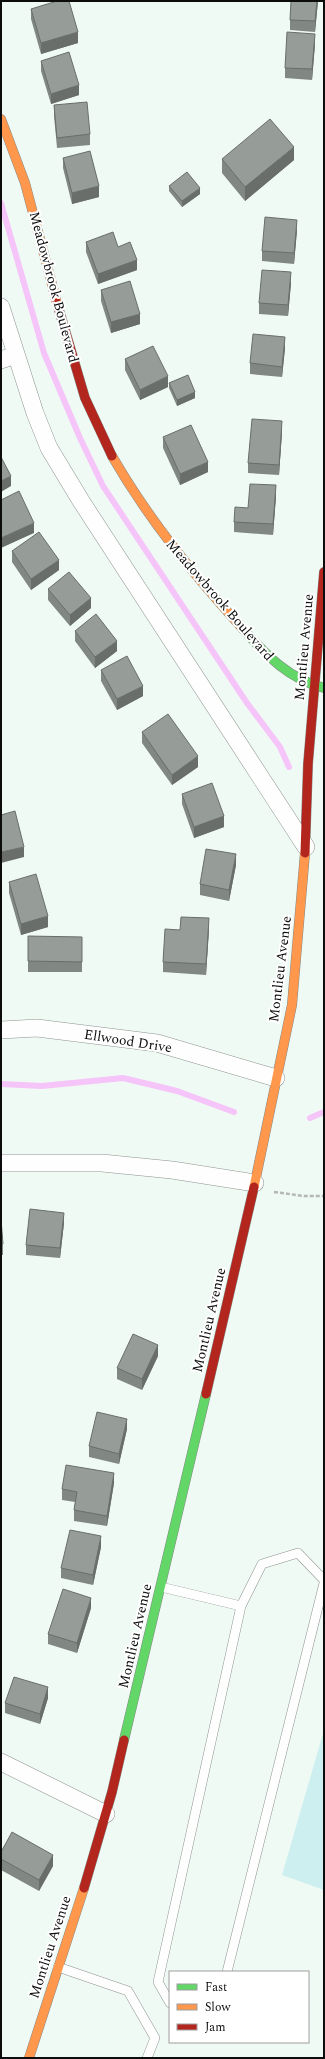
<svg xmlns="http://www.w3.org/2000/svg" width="325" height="2059" viewBox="0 0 325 2059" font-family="Spectral,serif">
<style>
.green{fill:#ceefef}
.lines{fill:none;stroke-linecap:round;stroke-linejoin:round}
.stream{stroke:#f5c4f8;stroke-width:6}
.lane-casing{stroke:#8f9390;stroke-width:10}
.street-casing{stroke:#8f9390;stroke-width:18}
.fast-casing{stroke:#858a87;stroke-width:10}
.slow-casing{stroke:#858a87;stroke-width:10}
.jam-casing{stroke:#858a87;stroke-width:10}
.path{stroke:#b5b7b6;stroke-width:2.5;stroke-dasharray:4 2;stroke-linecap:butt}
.lane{stroke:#fdfefd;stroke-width:9}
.street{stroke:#fdfefd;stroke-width:17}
.fast{stroke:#63d668;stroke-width:9}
.slow{stroke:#ff974d;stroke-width:9}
.jam{stroke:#b3261e;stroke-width:9}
.wall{fill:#818783}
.shaded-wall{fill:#696e6a}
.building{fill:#969d98;stroke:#696e6a}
.labels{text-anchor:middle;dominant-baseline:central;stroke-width:4;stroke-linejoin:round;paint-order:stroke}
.street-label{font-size:14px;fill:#0c0c0c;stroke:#fff}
</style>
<rect width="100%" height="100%" fill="#f0faf4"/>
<path class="green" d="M324 1730V1890L282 1875Z"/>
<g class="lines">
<path class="stream" d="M1 203 44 353 80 438 103 486 247 703 280 747 289 767
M1 1084 42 1086 123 1078 177 1091 234 1112
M310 1118 324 1112"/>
<g class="lane-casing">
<path id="lane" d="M161 1587 241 1606
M58 1967 128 1991 155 2038 147 2058
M227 1972 324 1583
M170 2003 158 1982 241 1606 262 1564 298 1553 324 1580"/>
</g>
<g class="street-casing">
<path id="street" d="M1 307 35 413 49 448 81 501 306 847
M1 360 16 355
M1 1030 37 1028 157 1043 276 1078
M1 1163H102L172 1170 255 1183
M1 1762 106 1814"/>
</g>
<g class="fast-casing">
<path id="fast" d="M243 629C267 656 289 679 324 688
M124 1740 206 1394"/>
</g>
<g class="slow-casing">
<path id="slow" d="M1 119 25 183 57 303
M112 456C149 520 194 575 243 629
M254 1187 292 1005 305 853
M29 2058 84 1888"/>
</g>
<g class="jam-casing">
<path id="jam" d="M57 303 85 398 112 456
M305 853 308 764 324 572
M206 1394 254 1187
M84 1888 112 1792 124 1740"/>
</g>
<path class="path" d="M274 1192 304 1196H324"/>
<use href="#lane" class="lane"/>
<use href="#street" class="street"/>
<use href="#fast" class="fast"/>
<use href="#slow" class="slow"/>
<use href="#jam" class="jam"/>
</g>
<path class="wall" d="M291 1H318L315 32 290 30V20Z
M31 9 78 43 41 54 31 19Z
M315 44 312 80 285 78V68Z
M41 61 79 95 51 104 41 71Z
M54 105 90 134V145L57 148 54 116Z
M63 158 99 197 72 204 63 168Z
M222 159 294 160 245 201 222 173Z
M169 186 200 194 182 207 169 191Z
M297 230 294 264 262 261V251Z
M86 242 118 247 137 270 98 284 86 252Z
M291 283 288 316 259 314V303Z
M101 290 140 324 111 333 101 301Z
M285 348 282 377 250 374V363Z
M125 359 168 387 140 400 125 370Z
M169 383 195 398 177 406 169 388Z
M282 432 279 475 248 473V463Z
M163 437 208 472 180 485 163 448Z
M276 496 273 535 234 532V522L248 508Z
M12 551 59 570 31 590 12 562Z
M48 589 91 608 70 626 48 600Z
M75 631 117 651 95 668 75 641Z
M101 670 143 696 117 710 101 681Z
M142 732 198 767 172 785 142 743Z
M182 794 224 827 194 838 182 804Z
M236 865 229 901 200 895V884Z
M9 882 48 927 21 935 9 893Z
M209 929 206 975 163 972V962L180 930Z
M28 936 82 937V972H28Z
M1 1219 3 1244V1255H1Z
M64 1223 60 1258 26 1255V1245Z
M158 1356 142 1390 117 1379V1368Z
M127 1429 119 1464 89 1457V1446Z
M114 1483 107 1526 74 1521V1510L75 1502 62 1500V1489Z
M101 1547 93 1585 61 1578V1568Z
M91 1608 77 1653 48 1644V1634Z
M48 1698 40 1724 5 1713V1703Z
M1 1852 53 1866 39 1891 1 1870Z"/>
<path class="shaded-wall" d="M317 1H318L315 32V21Z
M78 32V43L41 54V43Z
M315 34V44L312 80V69Z
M79 85V95L51 104V94Z
M294 147V160L245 201V187Z
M99 186V197L72 204V193Z
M200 188V194L182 207V201Z
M297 220V230L294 264V253Z
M137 260V270L98 284V274Z
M291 272V283L288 316V305Z
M140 314V324L111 333V322Z
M285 337V348L282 377V367Z
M168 376V387L140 400V390Z
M195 392V398L177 406V400Z
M282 421V432L279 475V465Z
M208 462V472L180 485V474Z
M11 476V486L1 492V481Z
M276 485V496L273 535V524Z
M34 523V533L1 548V538Z
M59 560V570L31 590V579Z
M91 598V608L70 626V615Z
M117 641V651L95 668V657Z
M143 686V696L117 710V699Z
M198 756V767L172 785V775Z
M224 816V827L194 838V827Z
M24 847V857L1 863V852Z
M236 854V865L229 901V890Z
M48 916V927L21 935V924Z
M209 918V929L206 975V964Z
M64 1213V1223L60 1258V1248Z
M158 1345V1356L142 1390V1379Z
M127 1419V1429L119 1464V1454Z
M114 1473V1483L107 1526V1516Z
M101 1536V1547L93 1585V1575Z
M91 1598V1608L77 1653V1643Z
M48 1687V1698L40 1724V1714Z
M53 1855V1866L39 1891V1880Z"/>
<path class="building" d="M57 1H69L78 32 41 43 31 9Z
M291 1H317L315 21 290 20Z
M287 32 315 34 312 69 285 68Z
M69 52 79 85 51 94 41 61Z
M87 102 90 134 57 138 54 105Z
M270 119 294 147 245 187 222 159Z
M90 151 99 186 72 193 63 158Z
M187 172 200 188 182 201 169 186Z
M265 217 297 220 294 253 262 251Z
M113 232 118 247 130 242 137 260 98 274 86 242Z
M262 270 291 272 288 305 259 303Z
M130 281 140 314 111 322 101 290Z
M253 334 285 337 282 367 250 363Z
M153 346 168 376 140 390 125 359Z
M188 375 195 392 177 400 169 383Z
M252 419 282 421 279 465 248 463Z
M191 425 208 462 180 474 163 437Z
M1 457 11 476 1 481Z
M250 484 276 485 273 524 234 522 235 507 248 508Z
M19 491 34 523 1 538V500Z
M39 532 59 560 31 579 12 551Z
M69 572 91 598 70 615 48 589Z
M96 614 117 641 95 657 75 631Z
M127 656 143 686 117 699 101 670Z
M168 714 198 756 172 775 142 732Z
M212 783 224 816 194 827 182 794Z
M15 811 24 847 1 852V815Z
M206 849 236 854 229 890 200 884Z
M36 874 48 916 21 924 9 882Z
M181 917 209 918 206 964 163 962 165 929 180 930Z
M28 936 82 937V962L28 961Z
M30 1209 64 1213 60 1248 26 1245Z
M1 1219 3 1244 1 1245Z
M133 1334 158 1345 142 1379 117 1368Z
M97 1412 127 1419 119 1454 89 1446Z
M66 1465 114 1473 107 1516 74 1510 77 1492 62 1489Z
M70 1530 101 1536 93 1575 61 1568Z
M63 1589 91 1598 77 1643 48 1634Z
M14 1677 48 1687 40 1714 5 1703Z
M12 1832 53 1855 39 1880 1 1859V1852Z"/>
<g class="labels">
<g class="street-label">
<text transform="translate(54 287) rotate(75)">Meadowbrook Boulevard</text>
<text transform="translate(220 600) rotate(49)">Meadowbrook Boulevard</text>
<text transform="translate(304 647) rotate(-85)">Montlieu Avenue</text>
<text transform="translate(280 969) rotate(-83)">Montlieu Avenue</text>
<text transform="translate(128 1041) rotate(9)">Ellwood Drive</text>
<text transform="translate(209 1320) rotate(-77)">Montlieu Avenue</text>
<text transform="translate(135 1636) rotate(-77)">Montlieu Avenue</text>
<text transform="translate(50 1947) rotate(-72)">Montlieu Avenue</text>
</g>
</g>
<rect width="325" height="2059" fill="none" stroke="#0c0c0c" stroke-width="4"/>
<rect x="169" y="1971" width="140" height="72" fill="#ffffff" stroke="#9e9e9e"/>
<rect x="177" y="1984" width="20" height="6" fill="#63d668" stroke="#9e9e9e"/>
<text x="205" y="1991" font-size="12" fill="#0c0c0c">Fast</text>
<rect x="177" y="2004" width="20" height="6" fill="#ff974d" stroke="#9e9e9e"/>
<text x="205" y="2011" font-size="12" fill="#0c0c0c">Slow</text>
<rect x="177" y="2024" width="20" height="6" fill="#b3261e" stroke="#9e9e9e"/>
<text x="205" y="2031" font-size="12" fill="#0c0c0c">Jam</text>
</svg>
